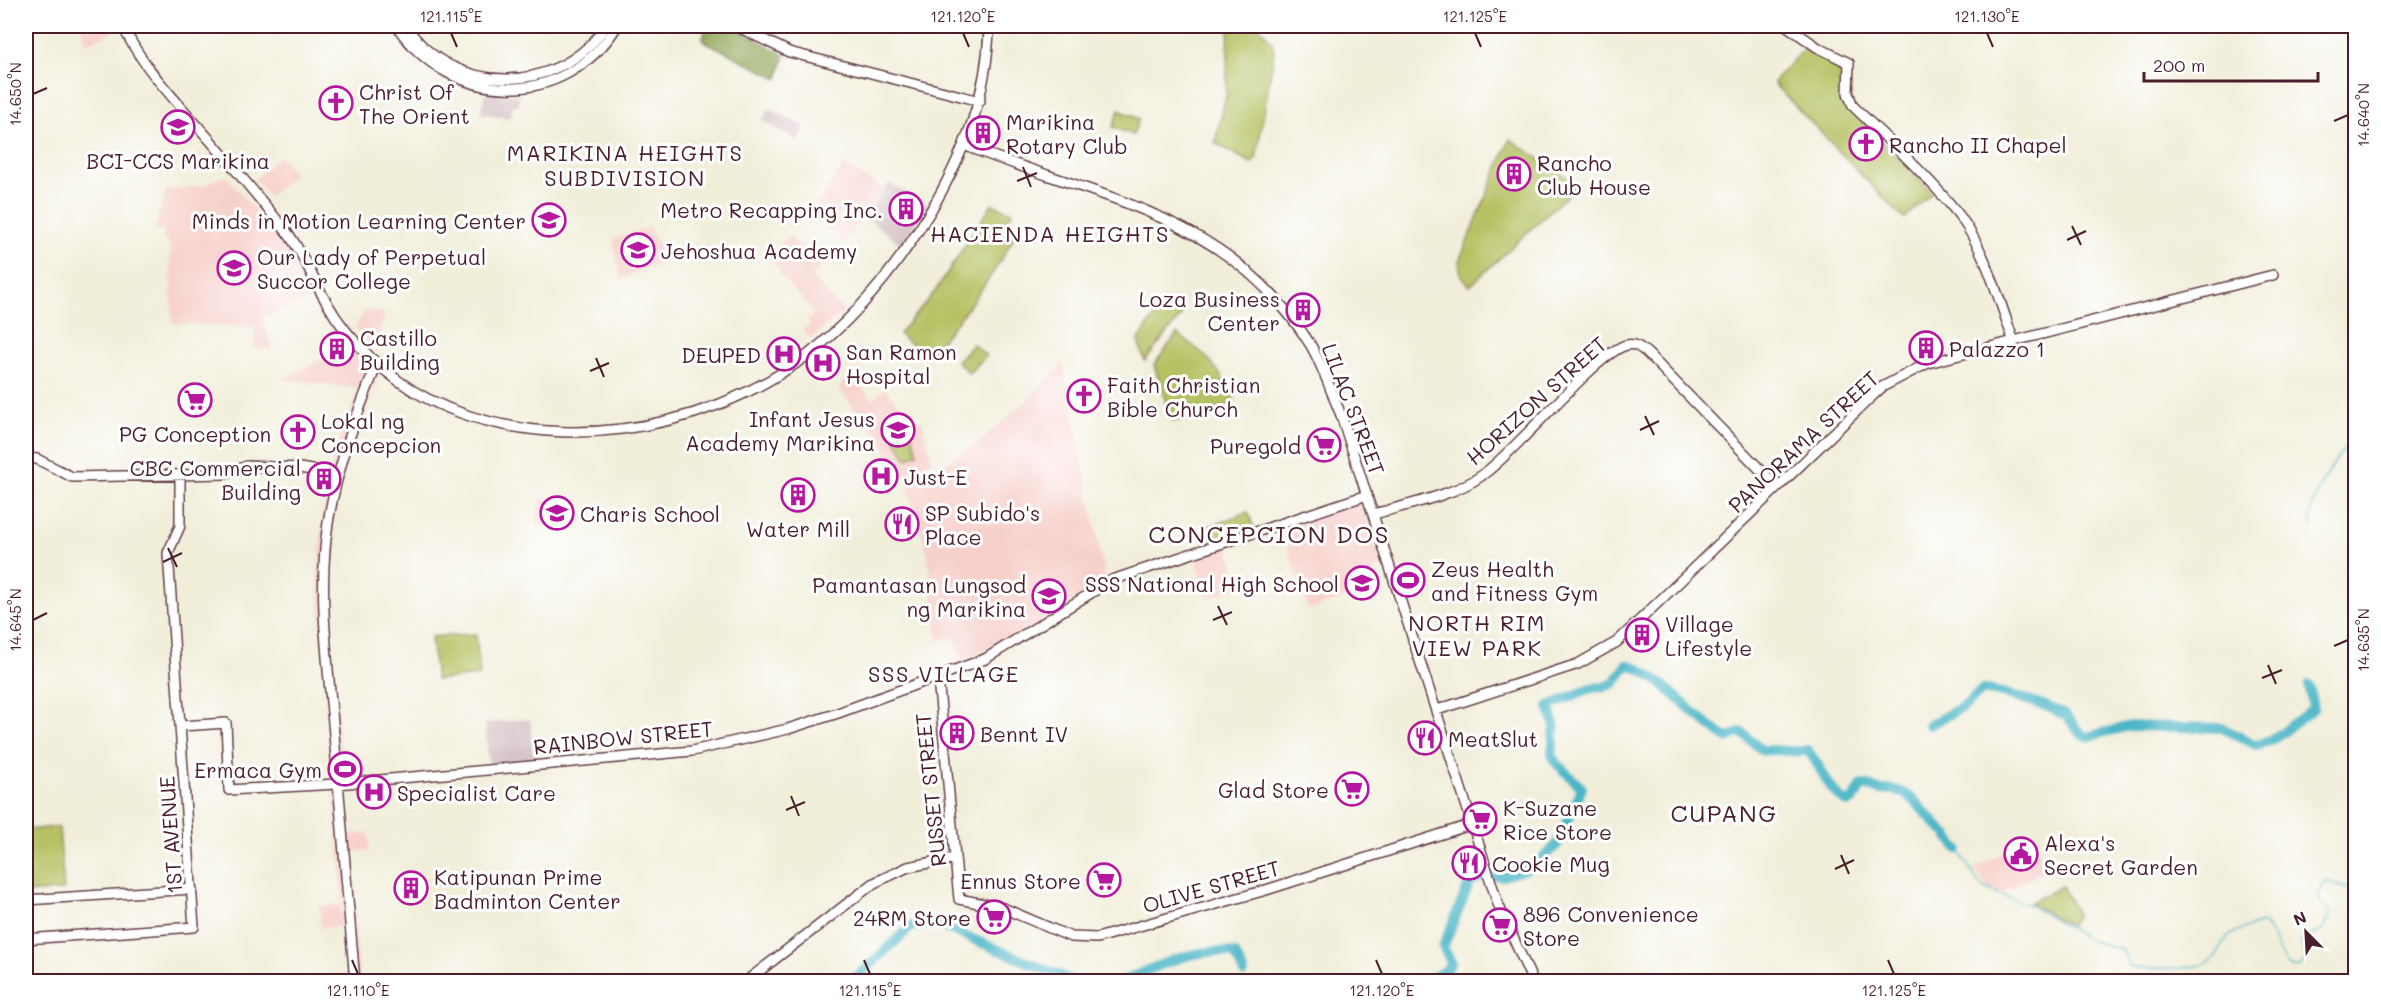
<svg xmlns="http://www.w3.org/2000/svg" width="2381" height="1007" viewBox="0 0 2381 1007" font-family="Mali,sans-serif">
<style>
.built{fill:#f7d0cb}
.industrial{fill:#d2bec2}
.green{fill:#b6c163;stroke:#807047;stroke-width:1.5}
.forest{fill:#90a759;stroke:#6d6342;stroke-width:1.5}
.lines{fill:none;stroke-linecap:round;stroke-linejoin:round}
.stream{stroke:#4bb6c7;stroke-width:1.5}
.river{stroke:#4bb6c7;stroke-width:10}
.secondary-casing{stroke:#633e45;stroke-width:12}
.secondary{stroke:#fff;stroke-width:9}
.ticks{fill:none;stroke:#4a1f2b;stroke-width:2}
.labels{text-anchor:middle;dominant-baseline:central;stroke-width:6;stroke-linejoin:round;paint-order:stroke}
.poi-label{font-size:21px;fill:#4a1f2b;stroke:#fff;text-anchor:start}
.street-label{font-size:21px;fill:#4a1f2b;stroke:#fff}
.neighbourhood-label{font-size:22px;letter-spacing:1.5px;fill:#4a1f2b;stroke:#fff}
.quarter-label{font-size:24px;letter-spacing:1.5px;fill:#4a1f2b;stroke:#fff}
.neatline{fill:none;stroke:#4a1f2b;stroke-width:2}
.ticks-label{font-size:15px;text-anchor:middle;fill:#4a1f2b}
</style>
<rect width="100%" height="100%" fill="#fff"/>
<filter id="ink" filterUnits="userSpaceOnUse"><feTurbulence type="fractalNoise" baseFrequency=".0167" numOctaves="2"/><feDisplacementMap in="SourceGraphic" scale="12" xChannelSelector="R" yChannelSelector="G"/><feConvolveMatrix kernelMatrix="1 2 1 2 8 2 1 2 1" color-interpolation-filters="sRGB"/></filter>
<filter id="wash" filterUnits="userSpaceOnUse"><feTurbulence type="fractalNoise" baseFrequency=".008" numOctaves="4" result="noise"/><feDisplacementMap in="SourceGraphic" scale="24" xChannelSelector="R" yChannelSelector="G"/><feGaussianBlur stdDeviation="1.35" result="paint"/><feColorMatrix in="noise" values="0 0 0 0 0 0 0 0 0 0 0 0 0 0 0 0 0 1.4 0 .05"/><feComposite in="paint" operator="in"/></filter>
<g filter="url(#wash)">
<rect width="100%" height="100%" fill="#f1eeda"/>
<path class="built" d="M80 26H111L114 32 86 43Z
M279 156 295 174 269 196 254 180Z
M844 165 884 190 844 243 810 213Z
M221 177 228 178 293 257 311 299 262 317 272 350 254 348 255 327 172 323 170 250 168 241 163 239 165 231 155 229 166 190 206 185Z
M649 227 666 261 621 279 613 239Z
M790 236 822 266 811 277 844 311 811 339 803 331 810 324 808 320 815 313 778 273 780 270 770 260 772 257 769 254Z
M365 310 385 313 375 348 355 328Z
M352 346 380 373 346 464 336 501 328 554 330 641 360 981 251 982 310 979 348 973 318 578 322 521 330 474 337 446 360 389 282 379Z
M1063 363 1105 576 1097 586 1019 636 961 662 954 637 938 640 927 551 906 484 935 470 982 439 1030 398Z
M852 375 872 400 885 388 908 416 916 422 921 420 932 460 902 477 877 435 838 388Z
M539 498 576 500 575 528 536 526Z
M1362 501 1382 566 1372 570 1379 587 1308 610 1281 526Z
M1227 544 1241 587 1208 598 1195 555Z
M369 833 370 850 349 852 348 835Z
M2032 838 2047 870 2001 893 1988 887 1973 869Z
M340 905 342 926 321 928 319 906Z"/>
<path class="industrial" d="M485 93 519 95V106L512 105 511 118 480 113Z
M769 109 805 127 798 141 762 121Z
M889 183 928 205 901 244 865 217Z
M530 719 534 762 489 766 485 723Z"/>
<path class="green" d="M1229 26H1259L1272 42 1274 52 1256 160 1251 163 1215 143 1226 96Z
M1806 46 1846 66 1853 111 1932 193 1904 219 1774 84 1775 80Z
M1119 110 1139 119 1133 135 1113 127Z
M1510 139 1578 185 1470 286 1461 276 1459 261Z
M992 204 1012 212 1005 224 1017 231C994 277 963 315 930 354L925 356 899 334 936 290Z
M1164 301 1180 311 1181 316 1145 361 1138 341Z
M1177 334C1209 356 1217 365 1234 400L1232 404 1176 421 1171 419 1154 365Z
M973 344 986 356 969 373 957 361Z
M894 417 898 428 909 425 917 453 907 459 885 421Z
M1248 512 1254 528 1212 543 1207 527Z
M476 634 480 676 436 680 431 637Z
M55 827 59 828 64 890 26 893V830Z
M2062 886 2077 914 2071 926 2029 903Z"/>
<path class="forest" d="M707 26H731L785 55 778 79 702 40Z"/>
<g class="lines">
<path class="stream" d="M2312 527C2303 504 2340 451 2356 435
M1958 849 1978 882 1985 888 2033 907 2092 941 2122 950 2130 966C2146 971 2199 970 2212 960 2220 955 2219 947 2224 941 2231 932 2250 926 2262 923L2267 926 2287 965 2293 968 2301 966 2306 960 2301 941C2316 928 2324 939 2330 912L2322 905 2318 897 2325 881 2356 890"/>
<path class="river" d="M1929 725 1966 705 1982 690C1998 690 2054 706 2067 717 2074 724 2077 733 2086 737L2130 726 2222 728 2256 745 2270 741 2313 709 2309 685
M1947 835 1958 849
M851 982 912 926 936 924 1076 982
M1120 982C1156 968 1196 944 1235 954L1244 973
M1425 982 1447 969 1451 962 1443 947 1470 882 1483 875 1503 876 1532 867 1557 845 1582 788 1556 763 1552 754 1555 727 1549 706 1591 688 1604 687 1614 683 1627 665C1654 668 1699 723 1727 738L1741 732 1763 751C1779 747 1792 755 1807 750 1823 767 1826 790 1848 803L1854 799 1862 785C1870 785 1873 789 1880 790 1885 791 1890 789 1895 790 1915 794 1927 818 1942 830"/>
</g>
</g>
<g filter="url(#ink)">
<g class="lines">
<g class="secondary-casing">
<path id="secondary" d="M123 26C140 63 168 92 195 123 226 158 256 194 286 231 304 253 312 279 327 303 348 341 389 379 428 399 546 458 701 434 805 357 856 318 897 267 930 212 964 154 988 94 989 26
M397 26C451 108 565 110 617 26
M406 26C453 97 559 96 606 26
M736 26 789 52 980 101
M1787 26 1817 47 1849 63 1848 93 1853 106C1889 141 1928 176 1959 215 1986 251 1999 300 2014 342
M964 145C1097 199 1227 212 1310 344 1323 366 1331 392 1341 415L1498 904 1533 982
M26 458 37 459 72 477 226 474 247 466 300 468 338 475
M1374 514C1406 505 1455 495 1481 476 1514 454 1600 349 1627 345 1635 343 1641 348 1647 353L1777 487
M938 678 959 899 1003 908 1071 937 1097 938 1266 890 1473 824
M1437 710 1578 664 1617 642 1866 402 1882 387 1928 363 2273 275
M182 726 226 723 229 790 337 784 692 751 788 729 838 713 985 659 1112 580 1367 495
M26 900 192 889
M26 939 194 927 168 553 180 526V475
M355 982C348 895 340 809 333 723 327 657 318 588 328 523 337 467 356 414 378 362
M745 982 874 883 908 867 955 858"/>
</g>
<use href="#secondary" class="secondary"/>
</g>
</g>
<path class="ticks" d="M451 33 457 47M963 33 969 47M1475 33 1481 47M1987 33 1993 47M33 94 47 88M2334 121 2348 115M1023 167 1031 187M1017 181 1037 173M2072 226 2081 245M2067 240 2086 231M596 358 604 377M590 371 609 363M1645 416 1654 435M1640 430 1659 421M168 548 177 567M163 562 182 553M1218 606 1227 625M33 620 47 613M1213 620 1232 612M2334 646 2348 640M2268 665 2276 684M2262 678 2282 670M791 796 799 816M786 810 805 802M1841 855 1849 874M1835 869 1854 860M352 960 358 974M864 960 870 974M1376 960 1382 974M1888 960 1894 974"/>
<defs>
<g id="church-ring" transform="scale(1.725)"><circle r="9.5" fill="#fff" stroke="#b5179e" stroke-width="1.5"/><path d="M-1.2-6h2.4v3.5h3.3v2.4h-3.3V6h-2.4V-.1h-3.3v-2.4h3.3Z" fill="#b5179e"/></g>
<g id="school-ring" transform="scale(1.725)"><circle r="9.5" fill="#fff" stroke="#b5179e" stroke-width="1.5"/><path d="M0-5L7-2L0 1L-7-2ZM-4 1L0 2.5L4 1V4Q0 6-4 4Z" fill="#b5179e"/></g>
<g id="building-ring" transform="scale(1.725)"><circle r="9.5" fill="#fff" stroke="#b5179e" stroke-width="1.5"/><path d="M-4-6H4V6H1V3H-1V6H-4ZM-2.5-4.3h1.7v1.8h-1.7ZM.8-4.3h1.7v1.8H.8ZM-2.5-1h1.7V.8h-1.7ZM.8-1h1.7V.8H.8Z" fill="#b5179e"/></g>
<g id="university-ring" transform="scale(1.725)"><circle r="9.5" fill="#fff" stroke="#b5179e" stroke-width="1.5"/><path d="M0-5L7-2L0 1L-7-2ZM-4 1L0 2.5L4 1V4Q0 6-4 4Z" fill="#b5179e"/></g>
<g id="hospital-ring" transform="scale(1.725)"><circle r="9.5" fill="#fff" stroke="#b5179e" stroke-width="1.5"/><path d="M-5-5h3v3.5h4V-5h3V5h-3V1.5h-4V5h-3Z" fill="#b5179e"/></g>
<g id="supermarket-ring" transform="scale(1.725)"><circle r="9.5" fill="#fff" stroke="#b5179e" stroke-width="1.5"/><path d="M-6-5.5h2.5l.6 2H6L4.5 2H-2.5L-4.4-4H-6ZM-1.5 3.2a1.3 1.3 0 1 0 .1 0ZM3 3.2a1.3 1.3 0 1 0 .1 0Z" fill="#b5179e"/></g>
<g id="restaurant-ring" transform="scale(1.725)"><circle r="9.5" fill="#fff" stroke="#b5179e" stroke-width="1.5"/><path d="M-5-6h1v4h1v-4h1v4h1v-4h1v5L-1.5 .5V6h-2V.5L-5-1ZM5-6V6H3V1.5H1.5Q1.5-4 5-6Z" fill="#b5179e"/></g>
<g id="stadium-ring" transform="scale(1.725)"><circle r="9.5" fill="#fff" stroke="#b5179e" stroke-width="1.5"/><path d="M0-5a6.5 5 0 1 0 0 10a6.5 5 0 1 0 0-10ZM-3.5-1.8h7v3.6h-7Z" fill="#b5179e"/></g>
<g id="civic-ring" transform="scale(1.725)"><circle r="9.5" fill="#fff" stroke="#b5179e" stroke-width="1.5"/><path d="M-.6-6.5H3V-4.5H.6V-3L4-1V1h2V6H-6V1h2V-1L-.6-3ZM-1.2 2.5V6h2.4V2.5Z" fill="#b5179e"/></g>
</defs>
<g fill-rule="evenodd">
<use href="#church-ring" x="336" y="103"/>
<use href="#school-ring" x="178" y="127"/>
<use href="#building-ring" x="983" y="133"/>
<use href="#church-ring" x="1866" y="144"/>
<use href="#building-ring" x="1514" y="174"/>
<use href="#building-ring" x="906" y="209"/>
<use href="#school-ring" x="549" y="220"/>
<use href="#school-ring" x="638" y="250"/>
<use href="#university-ring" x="234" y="268"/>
<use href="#building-ring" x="1303" y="310"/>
<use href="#building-ring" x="1926" y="348"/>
<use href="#building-ring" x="337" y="349"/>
<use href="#hospital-ring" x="784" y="354"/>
<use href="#hospital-ring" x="823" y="363"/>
<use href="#church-ring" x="1084" y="396"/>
<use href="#supermarket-ring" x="195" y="400"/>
<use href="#school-ring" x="898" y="430"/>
<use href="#church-ring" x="298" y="432"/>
<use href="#supermarket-ring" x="1324" y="445"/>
<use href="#hospital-ring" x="881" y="476"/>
<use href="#building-ring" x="324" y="479"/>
<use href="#building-ring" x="798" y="495"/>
<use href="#school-ring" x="557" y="513"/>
<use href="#restaurant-ring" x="902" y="524"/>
<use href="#stadium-ring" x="1408" y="580"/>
<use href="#school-ring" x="1362" y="583"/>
<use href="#university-ring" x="1049" y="596"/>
<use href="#building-ring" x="1642" y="635"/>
<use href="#building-ring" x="957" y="733"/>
<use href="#restaurant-ring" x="1425" y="738"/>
<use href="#stadium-ring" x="345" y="769"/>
<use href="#supermarket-ring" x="1352" y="789"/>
<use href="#hospital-ring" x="374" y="792"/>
<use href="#supermarket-ring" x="1480" y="819"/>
<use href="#civic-ring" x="2021" y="854"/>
<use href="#restaurant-ring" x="1469" y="863"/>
<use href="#supermarket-ring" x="1104" y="880"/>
<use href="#building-ring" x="411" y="888"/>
<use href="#supermarket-ring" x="994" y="917"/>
<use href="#supermarket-ring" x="1500" y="925"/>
</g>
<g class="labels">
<g class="poi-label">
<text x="359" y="91">Christ Of<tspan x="359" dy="24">The Orient</tspan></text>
<text x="1006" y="121">Marikina<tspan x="1006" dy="24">Rotary Club</tspan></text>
<text x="1889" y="144">Rancho II Chapel</text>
<text x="178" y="160" text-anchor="middle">BCI-CCS Marikina</text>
<text x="1537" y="162">Rancho<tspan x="1537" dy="24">Club House</tspan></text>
<text x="883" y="209" text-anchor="end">Metro Recapping Inc.</text>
<text x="526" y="220" text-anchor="end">Minds in Motion Learning Center</text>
<text x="661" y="250">Jehoshua Academy</text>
<text x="257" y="256">Our Lady of Perpetual<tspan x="257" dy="24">Succor College</tspan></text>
<text x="1280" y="298" text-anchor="end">Loza Business<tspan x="1280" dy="24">Center</tspan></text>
<text x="360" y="337">Castillo<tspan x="360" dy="24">Building</tspan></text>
<text x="1949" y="348">Palazzo 1</text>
<text x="846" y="351">San Ramon<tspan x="846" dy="24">Hospital</tspan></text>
<text x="761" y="354" text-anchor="end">DEUPED</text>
<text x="1107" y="384">Faith Christian<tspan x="1107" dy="24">Bible Church</tspan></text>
<text x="875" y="418" text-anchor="end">Infant Jesus<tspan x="875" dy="24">Academy Marikina</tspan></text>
<text x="321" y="420">Lokal ng<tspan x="321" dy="24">Concepcion</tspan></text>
<text x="195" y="433" text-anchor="middle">PG Conception</text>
<text x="1301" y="445" text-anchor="end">Puregold</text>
<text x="301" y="467" text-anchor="end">CBC Commercial<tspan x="301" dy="24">Building</tspan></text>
<text x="904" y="476">Just-E</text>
<text x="925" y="512">SP Subido's<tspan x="925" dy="24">Place</tspan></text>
<text x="580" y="513">Charis School</text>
<text x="798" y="528" text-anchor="middle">Water Mill</text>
<text x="1431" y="568">Zeus Health<tspan x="1431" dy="24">and Fitness Gym</tspan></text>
<text x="1339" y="583" text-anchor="end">SSS National High School</text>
<text x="1026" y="584" text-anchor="end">Pamantasan Lungsod<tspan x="1026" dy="24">ng Marikina</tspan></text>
<text x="1665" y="623">Village<tspan x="1665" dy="24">Lifestyle</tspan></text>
<text x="980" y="733">Bennt IV</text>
<text x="1448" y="738">MeatSlut</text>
<text x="322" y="769" text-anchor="end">Ermaca Gym</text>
<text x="1329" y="789" text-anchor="end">Glad Store</text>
<text x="397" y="792">Specialist Care</text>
<text x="1503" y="807">K-Suzane<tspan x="1503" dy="24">Rice Store</tspan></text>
<text x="2044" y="842">Alexa's<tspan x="2044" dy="24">Secret Garden</tspan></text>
<text x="1492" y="863">Cookie Mug</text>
<text x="434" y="876">Katipunan Prime<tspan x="434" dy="24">Badminton Center</tspan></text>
<text x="1081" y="880" text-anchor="end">Ennus Store</text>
<text x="1523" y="913">896 Convenience<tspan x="1523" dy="24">Store</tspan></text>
<text x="971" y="917" text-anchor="end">24RM Store</text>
</g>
<g class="street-label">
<text transform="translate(1536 400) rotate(-42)">HORIZON STREET</text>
<text transform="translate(1354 409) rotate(69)">LILAC STREET</text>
<text transform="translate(1803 441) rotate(-43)">PANORAMA STREET</text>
<text transform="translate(623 737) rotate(-6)">RAINBOW STREET</text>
<text transform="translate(930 790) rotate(-96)">RUSSET STREET</text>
<text transform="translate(170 835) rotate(-94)">1ST AVENUE</text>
<text transform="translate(1211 886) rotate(-16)">OLIVE STREET</text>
</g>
<g class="neighbourhood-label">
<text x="625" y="152">MARIKINA HEIGHTS<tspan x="625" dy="25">SUBDIVISION</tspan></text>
<text x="1050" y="233">HACIENDA HEIGHTS</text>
<text x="1477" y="622">NORTH RIM<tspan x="1477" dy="25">VIEW PARK</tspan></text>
<text x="944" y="673">SSS VILLAGE</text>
</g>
<g class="quarter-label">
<text x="1269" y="533">CONCEPCION DOS</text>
<text x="1724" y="812">CUPANG</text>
</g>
</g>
<rect width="2381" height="1007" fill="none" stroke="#fff" stroke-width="66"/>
<g transform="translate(2306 932) rotate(336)" stroke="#ffffff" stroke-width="4.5" paint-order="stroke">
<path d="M0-4.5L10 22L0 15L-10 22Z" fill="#4a1f2b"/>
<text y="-9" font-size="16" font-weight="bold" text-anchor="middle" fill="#4a1f2b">N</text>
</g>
<path d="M2144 72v9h174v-9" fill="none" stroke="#4a1f2b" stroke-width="3"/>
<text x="2153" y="72" font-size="18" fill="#4a1f2b" stroke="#ffffff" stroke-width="4.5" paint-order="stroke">200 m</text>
<rect x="33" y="33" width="2315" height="941" class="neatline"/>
<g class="ticks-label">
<text x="451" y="22">121.115°E</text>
<text x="963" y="22">121.120°E</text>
<text x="1475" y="22">121.125°E</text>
<text x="1987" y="22">121.130°E</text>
<text transform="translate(16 94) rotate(-90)" y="5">14.650°N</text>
<text transform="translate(2364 115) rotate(-90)" y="5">14.640°N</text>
<text transform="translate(16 620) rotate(-90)" y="5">14.645°N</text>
<text transform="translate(2364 640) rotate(-90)" y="5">14.635°N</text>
<text x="358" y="996">121.110°E</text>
<text x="870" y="996">121.115°E</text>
<text x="1382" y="996">121.120°E</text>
<text x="1894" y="996">121.125°E</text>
</g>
</svg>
